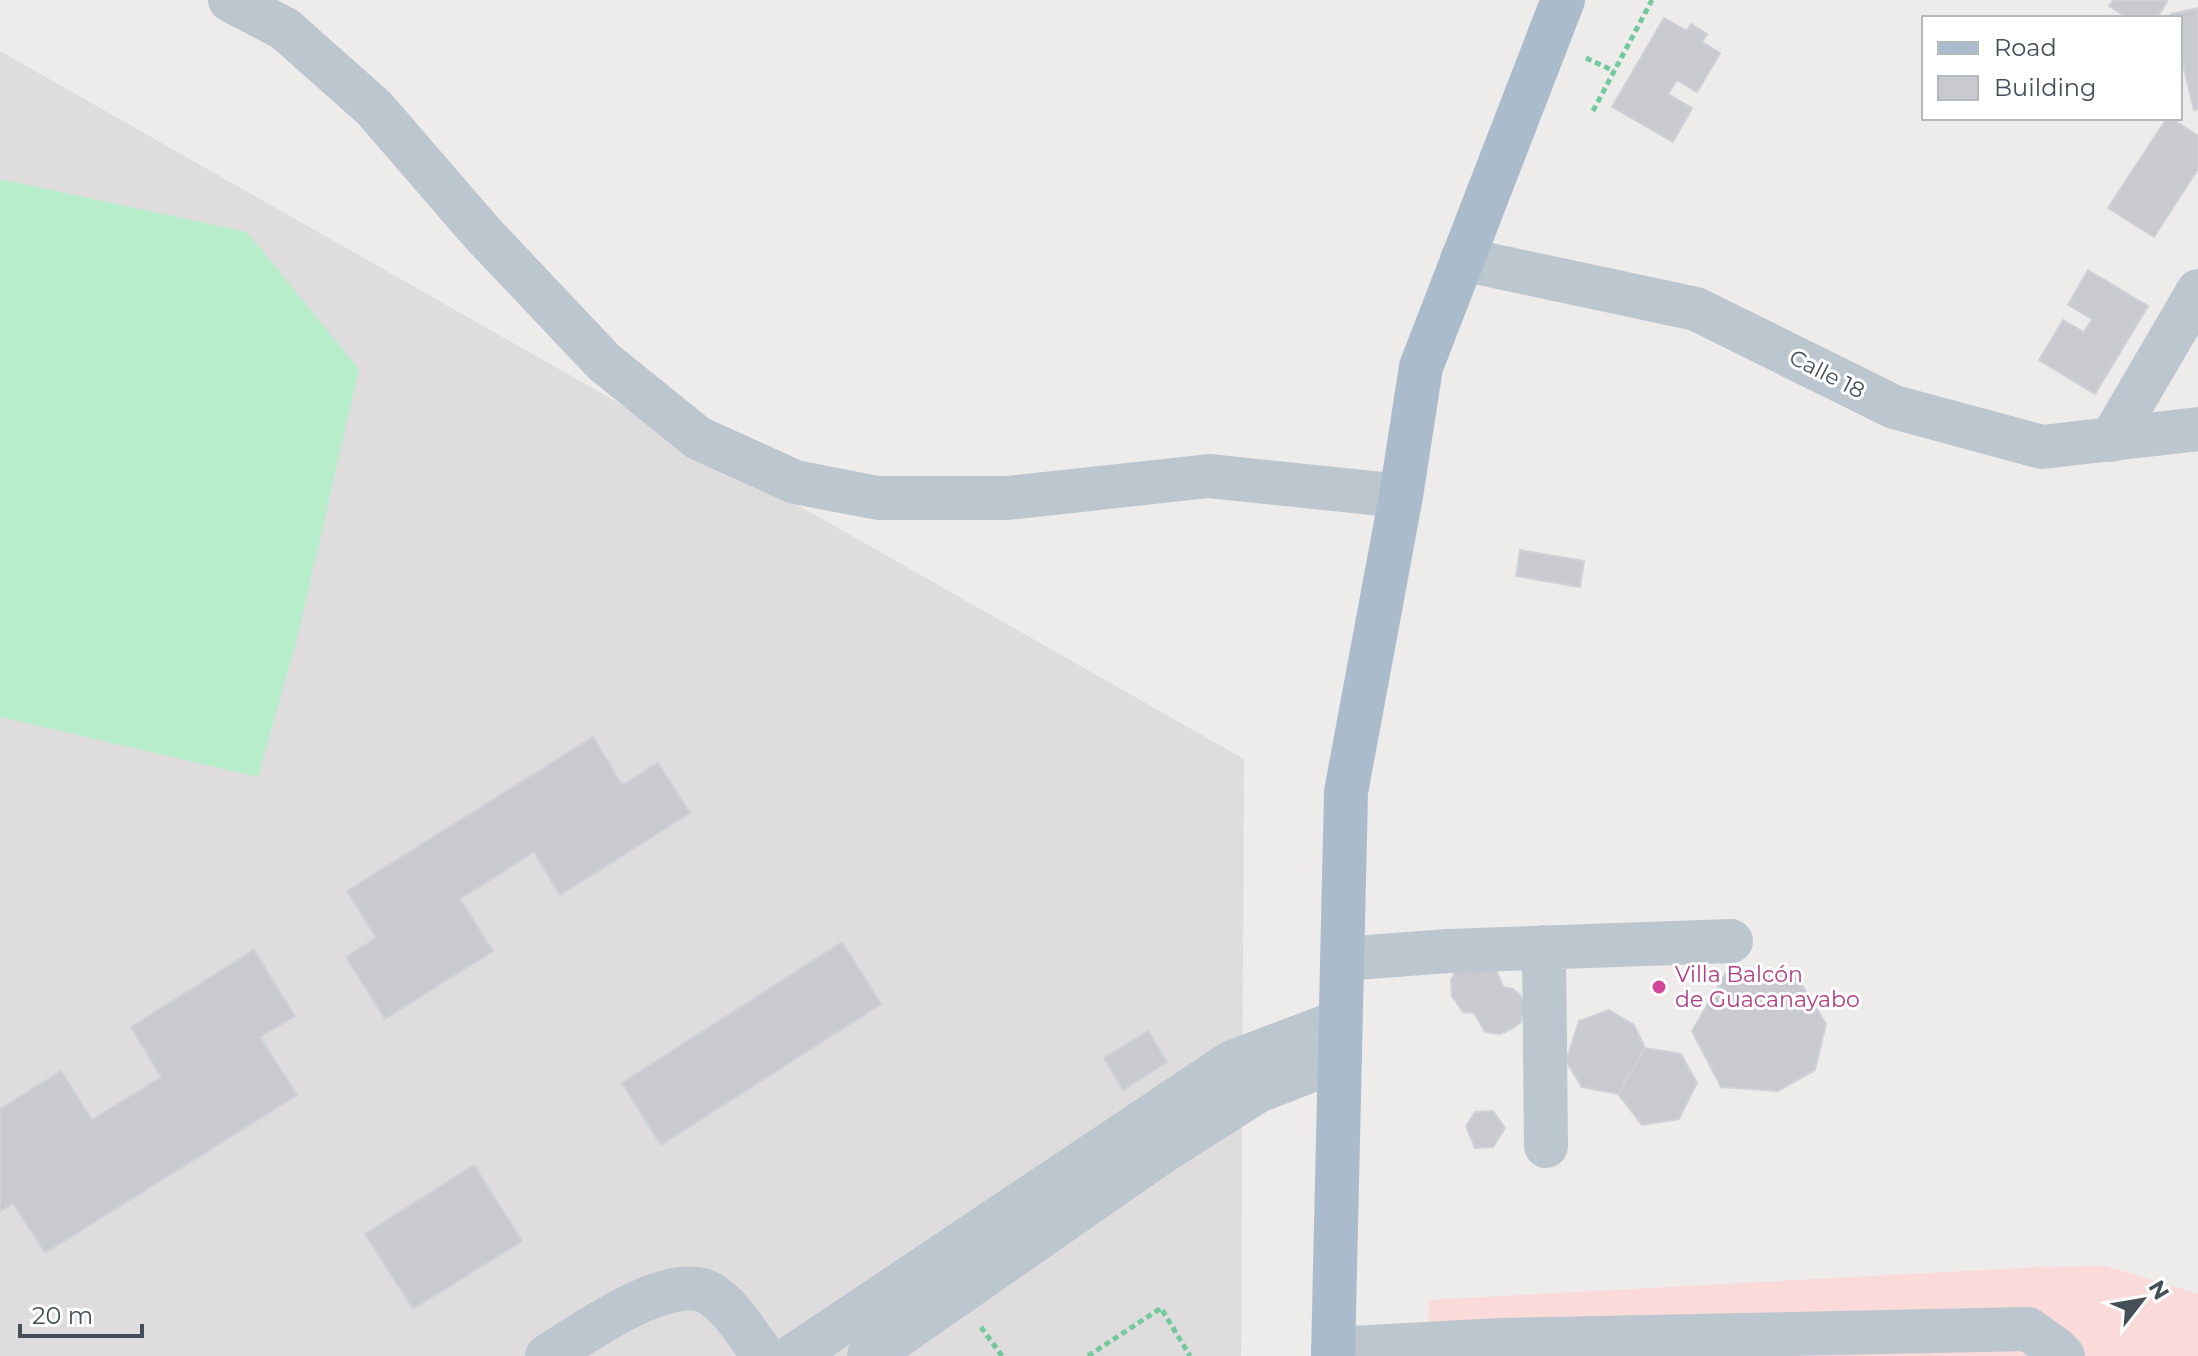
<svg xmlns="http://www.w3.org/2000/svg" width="2198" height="1356" viewBox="0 0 2198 1356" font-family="Montserrat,sans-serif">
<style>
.education{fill:#dfdcdd}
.medical{fill:#fadbd9}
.grass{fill:#b8edcb}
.building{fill:#c8cad0;stroke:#cfd1d7;stroke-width:2}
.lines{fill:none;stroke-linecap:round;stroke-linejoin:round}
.path{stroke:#71ca9b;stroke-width:5;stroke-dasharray:6 4;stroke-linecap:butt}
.minor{stroke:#bcc6ce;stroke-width:44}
.major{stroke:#aabbcb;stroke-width:44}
.hotel-dot{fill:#d1479c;stroke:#fff;stroke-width:3}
.labels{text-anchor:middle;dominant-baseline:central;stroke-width:6;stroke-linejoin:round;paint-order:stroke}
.street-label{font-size:22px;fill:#444f58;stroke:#fff}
.hotel-label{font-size:22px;fill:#b23c85;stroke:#fff;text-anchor:start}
</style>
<rect width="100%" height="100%" fill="#eeebeb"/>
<path class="education" d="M0 51 1244 759 1241 1356H0Z"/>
<path class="medical" d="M2105 1266 2198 1294V1356H1427L1429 1300 2039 1267Z"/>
<path class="grass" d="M0 179 247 232 359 369 299 631 258 777 0 717Z"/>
<path class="building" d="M2113 0H2168L2157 18H2128L2109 6Z
M2198 8V109L2194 110 2180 52V18H2172L2171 14Z
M1664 18 1687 31 1691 24 1707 34 1702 42 1720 53 1697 92 1677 80 1668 94 1692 108 1673 142 1612 107Z
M2167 118H2171L2198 136V169L2154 237 2108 208Z
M2088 270 2148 306 2095 394 2039 360 2063 320 2084 332 2092 319 2068 305Z
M1520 550 1584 561 1580 587 1516 576Z
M593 737 622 785 658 763 690 813 560 895 534 852 460 899 493 951 385 1019 346 957 376 938 347 891Z
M842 942 881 1004 661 1145 622 1083Z
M254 950 295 1016 260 1037 297 1095 45 1253 13 1203 0 1212V1109L61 1071 92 1120 161 1077 131 1027Z
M1483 960 1497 972 1503 987 1513 989 1520 995 1525 1007 1521 1022 1512 1029 1500 1034 1485 1032 1474 1013 1463 1012 1452 996 1451 980 1456 971Z
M1792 969 1826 1024 1815 1070 1778 1091 1721 1087 1692 1031 1726 973Z
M1609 1010 1634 1025 1645 1048 1618 1094 1582 1087 1566 1061 1579 1021Z
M1148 1031 1167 1062 1123 1090 1104 1058Z
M1645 1048 1681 1054 1697 1083 1679 1119 1642 1125 1618 1094Z
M1493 1111 1505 1128 1493 1147 1475 1148 1466 1126 1475 1112Z
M474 1165 522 1241 413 1309 365 1234Z"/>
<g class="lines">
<path class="path" d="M1586 58 1614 71
M1593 111 1652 0
M981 1327 1002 1356
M1088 1356 1161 1308 1190 1356"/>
<path class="minor" d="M230 0 285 29 374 108 482 233 604 362 698 438 795 482 878 498H1007L1209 476 1401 496
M1462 259 1696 309 1894 407 2042 447 2198 429
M2111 440 2198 291
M1544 947 1546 1146
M1342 959 1448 951 1731 941
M1333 1349 1500 1340 2028 1329 2056 1349 2063 1356
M547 1356C582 1335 671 1269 711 1294 733 1308 748 1336 764 1356
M793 1356 1232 1062 1341 1021
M869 1356 1162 1152 1258 1091 1340 1059"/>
<path class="major" d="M1333 1356 1346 792 1401 496 1421 367 1563 0"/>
</g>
<circle class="hotel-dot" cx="1659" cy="987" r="8"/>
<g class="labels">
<g class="street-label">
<text transform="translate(1827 374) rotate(27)">Calle 18</text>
</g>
<g class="hotel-label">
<text x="1675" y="974">Villa Balcón<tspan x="1675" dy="25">de Guacanayabo</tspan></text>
</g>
</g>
<rect x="1922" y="16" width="260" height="104" fill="#ffffff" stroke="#b4b9bc" stroke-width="2"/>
<rect x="1938" y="42" width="40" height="12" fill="#aabbcb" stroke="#b4b9bc" stroke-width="2"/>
<text x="1994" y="56" font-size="24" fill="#444f58">Road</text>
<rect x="1938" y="76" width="40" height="24" fill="#c8cad0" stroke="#b4b9bc" stroke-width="2"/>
<text x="1994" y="96" font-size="24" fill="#444f58">Building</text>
<g transform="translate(2142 1300) rotate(59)" stroke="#ffffff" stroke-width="6" paint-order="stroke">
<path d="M0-6L14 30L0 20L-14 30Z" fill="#444f58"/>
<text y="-12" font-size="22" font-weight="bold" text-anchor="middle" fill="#444f58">N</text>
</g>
<path d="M20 1324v12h122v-12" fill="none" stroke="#444f58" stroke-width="4"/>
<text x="32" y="1324" font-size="24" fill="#444f58" stroke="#ffffff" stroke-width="6" paint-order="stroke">20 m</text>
</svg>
